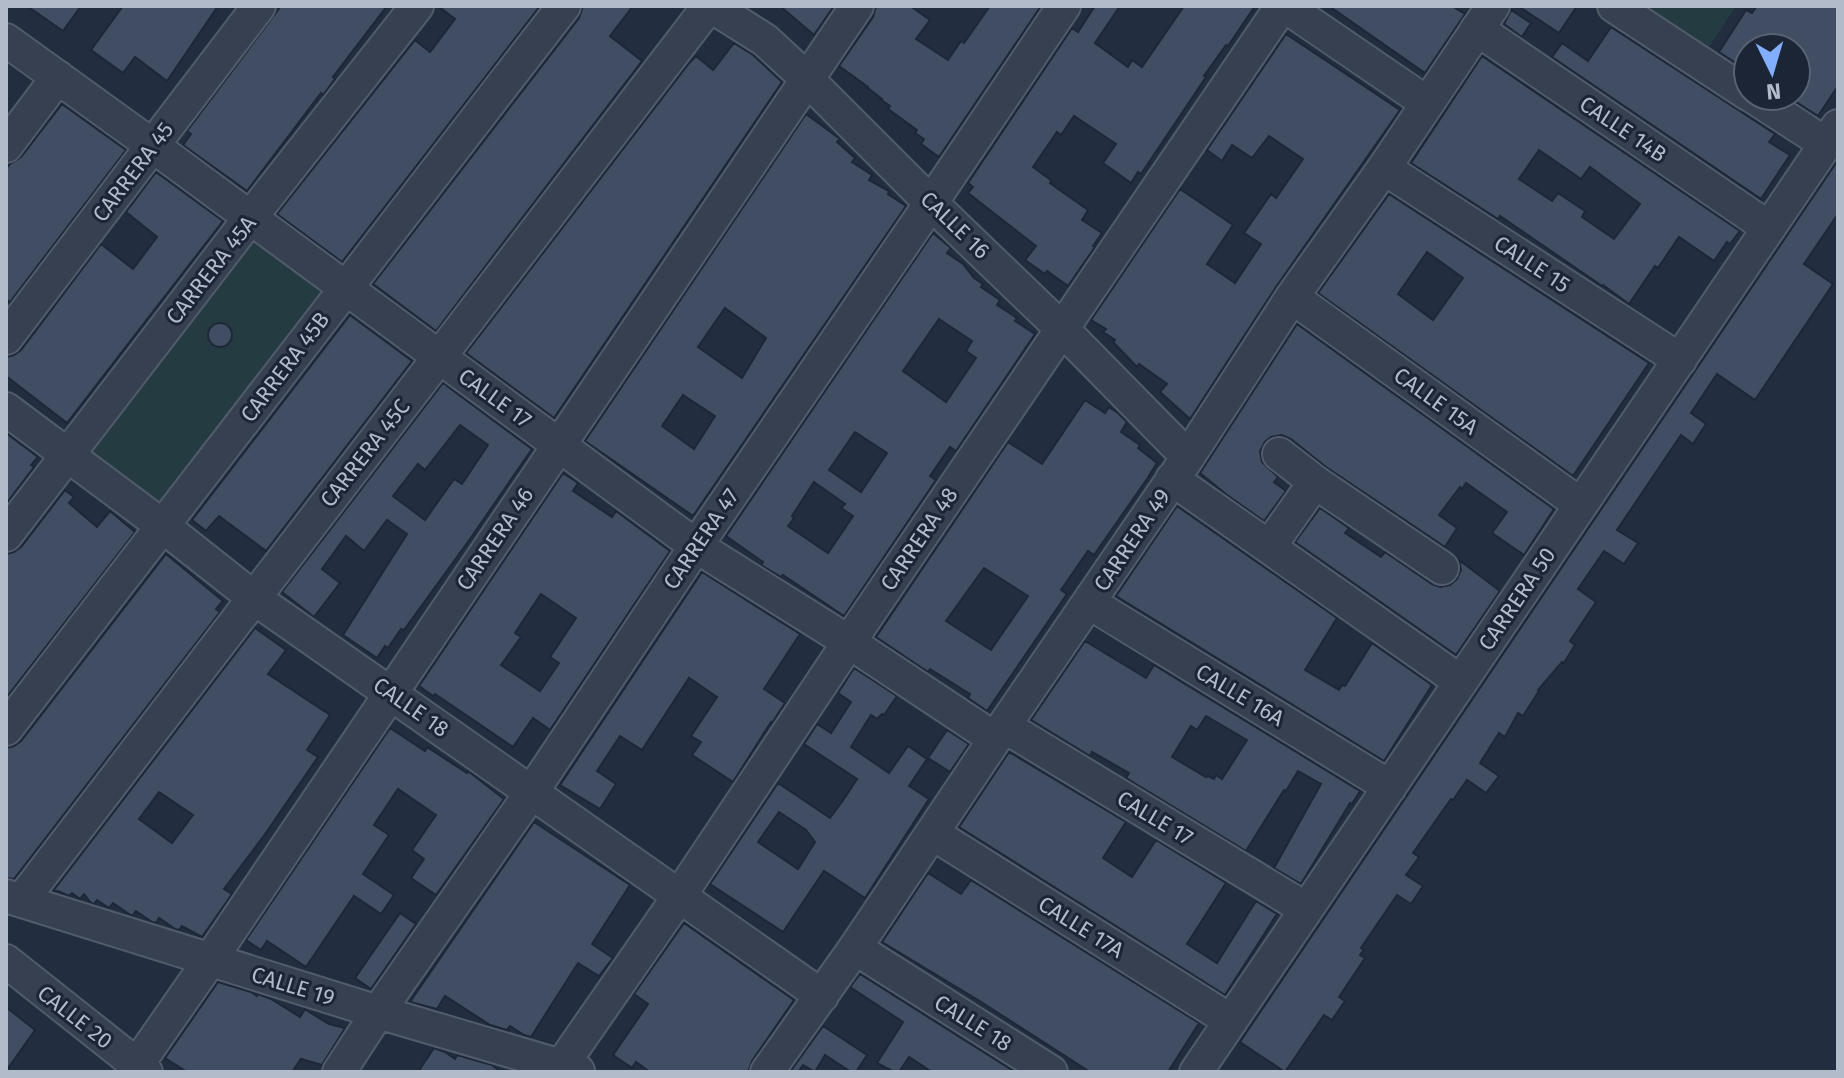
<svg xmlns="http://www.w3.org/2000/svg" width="1844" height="1078" viewBox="0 0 1844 1078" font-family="'Fira Sans',sans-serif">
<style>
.green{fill:#243c41}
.building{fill:#414d62;stroke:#1d2737;stroke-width:2;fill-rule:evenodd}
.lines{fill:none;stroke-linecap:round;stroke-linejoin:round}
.minor-casing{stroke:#515b6a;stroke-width:36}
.minor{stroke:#364050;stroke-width:32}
.labels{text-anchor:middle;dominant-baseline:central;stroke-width:6;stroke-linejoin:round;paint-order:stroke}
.street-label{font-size:22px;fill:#b2bbca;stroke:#1b2535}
</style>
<rect width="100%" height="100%" fill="#222e40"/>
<path class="green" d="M1633 6H1736L1705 53Z
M250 218 345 288 164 527 67 456Z"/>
<path class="building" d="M27 6H81L63 31Z
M123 6H218L167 81 135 57 123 73 91 50Z
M281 6H387L333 77 335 79 323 95 321 93 247 191 183 145 191 134 187 131Z
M438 6H540L342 262 277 214 415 40 430 52 455 19Z
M583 6H633L610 36 642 61 436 331 373 284 579 18Z
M780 6H834L814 35Z
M876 6H910L930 20 916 39 948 60 961 41 964 43 990 6H1041L939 157 921 144 924 139 915 133 917 130 888 109 890 106 881 100 882 99 868 88V87L839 66 873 17Z
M1095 6H1120L1095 43 1128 67 1132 60 1142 67 1184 6H1255L1228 46 1226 45 1204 76 1206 77 1141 174 1138 172 1131 183 1103 163 1116 144 1074 116 1061 135 1057 132 1033 167 1052 181 1050 183 1088 210 1082 220 1102 233 1093 246 1095 247 1068 286 1047 271 1045 274 1025 260 1036 246 968 193 973 187 968 183 1072 28 1078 32Z
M1329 6H1452L1465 14 1425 73Z
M1518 6H1577L1559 33Z
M1757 6H1838V86L1818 116 1787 96H1796V48H1748V71L1719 52 1746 10 1752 13Z
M1511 10 1531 23 1522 37 1504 24Z
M1611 27 1775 134 1769 142 1790 155 1761 199 1552 57 1562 43 1588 61Z
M1286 34 1400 110 1276 287 1190 419 1160 392 1167 384 1139 364 1137 367 1113 342 1115 340 1103 332 1106 329 1091 320 1180 189 1233 225 1207 264 1235 283 1261 244 1244 233 1271 194 1276 198 1303 159 1269 136 1252 158 1232 145 1222 161 1207 150Z
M734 43 753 55 782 82 554 418 466 353 690 62 696 56 713 70Z
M1482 56 1740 231 1730 244 1727 242 1714 261 1679 237 1658 268 1655 266 1629 304 1603 285 1602 286 1500 216 1498 219 1411 163ZM1539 150 1581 179 1590 167 1640 204 1614 239 1582 217 1585 211 1558 193 1552 201 1519 179Z
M62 104 126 150 10 302 6 299V169L10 164 21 157Z
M806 114 840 139 837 142 855 158 852 162 872 175 869 180 889 191 888 194 906 206 693 516 585 441ZM725 308 766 338 742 378 698 347ZM683 395 715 416 694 449 662 426Z
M1838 160V214L1804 264 1833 284 1755 400 1717 374 1691 413 1706 424 1693 444 1681 435 1617 530 1638 543 1624 564 1604 551 1578 589 1596 602 1570 641 1575 645 1564 663 1562 662 1538 690 1539 691 1523 716 1518 713 1505 737 1499 733 1480 763 1499 776 1486 793 1467 780 1453 800 1451 799 1413 853 1419 857 1406 875 1423 886 1411 904 1397 895 1361 948 1364 950 1360 955 1365 958 1339 997 1345 1001 1332 1020 1324 1015 1285 1072 1240 1042 1248 1030Z
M156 172 223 221 67 423 6 376V357L14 355 21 350 101 244 133 269 157 237 126 212Z
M1389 194 1649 363 1573 476 1318 293ZM1427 252 1463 278 1433 320 1398 294Z
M933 233 951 248 947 253 963 264 974 278 983 284 981 287 1000 300 997 305 1017 318 1015 321 1035 334 956 451 950 447 930 476 936 480 844 616 783 575 781 577 761 565 763 562 726 536ZM939 319 972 341 966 351 976 358 946 402 903 371ZM855 432 887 453 861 492 829 470ZM814 482 845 504 841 508 853 516 828 553 788 526 794 518 792 516Z
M350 315 412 361 266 551 219 516 206 531 192 520Z
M208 335a12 12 0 1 1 24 0a12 12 0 1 1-24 0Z
M1297 324 1554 509 1524 555 1492 533 1507 512 1466 483 1462 489 1460 487 1439 515 1457 528 1445 547 1326 467 1291 439 1282 435 1271 437 1265 442 1260 451 1262 462 1278 477 1274 482 1286 491 1264 521 1227 495 1200 473Z
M443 383 532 449 470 539 404 630 401 629 388 648 385 646 377 658 343 635 407 534 387 520 364 551 346 536 322 569 340 583 314 617 282 592ZM460 425 488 445 462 484 454 479 425 520 393 496 418 464 425 470Z
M1085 400 1105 413 1109 407 1118 413 1127 422 1121 432 1140 445 1138 448 1157 463 1147 479 1094 555 1088 551 1061 590 1067 594 987 711 968 698 970 694 930 669 928 672 876 637 1008 442 1042 464ZM984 568 1028 596 991 650 946 621Z
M6 433 38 457 31 465 34 467 6 504Z
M563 473 578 483 573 491 612 517 616 511 670 551 550 730 533 718 513 747 435 694 433 696 419 686ZM541 594 576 618 550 657 559 663 540 691 501 665 521 637 515 633Z
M65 490 74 497 69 503 97 527 110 511 135 532 6 698V554L14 552 21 547Z
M1177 506 1337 618 1305 670 1339 690 1342 685 1345 686 1372 643 1432 685 1384 761 1116 596Z
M1320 508 1349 528 1345 533 1381 557 1385 552 1432 584 1440 587 1450 585 1457 579 1461 570 1459 560 1500 591 1456 655 1295 542Z
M166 554 223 601 216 609 220 612 14 879 6 878V748L14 746 21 741Z
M702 572 800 634 764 689 785 703 772 723 771 722 733 782 692 755 701 742 691 736 717 697 689 678 642 750 620 736 597 771 616 784 600 809 560 785Z
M255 628 286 650 268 674 330 715 307 750 318 757 263 837 224 889 232 894 202 937 182 926 179 930 175 929 159 918 156 923 152 922 136 911 132 916 129 914 113 903 109 908 97 900 94 904 91 903 84 894 80 899 72 893 69 896 58 891H53ZM159 792 193 815 172 843 139 819Z
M1085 641 1146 678 1154 665 1360 791 1352 804 1350 803 1301 884 1274 868 1321 784 1298 771 1286 791 1284 790 1246 851 1126 778 1129 773 1092 752 1090 756 1031 720ZM1206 716 1247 740 1222 779 1216 775 1214 779 1208 776 1206 777 1172 757 1191 726 1197 730Z
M854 668 897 696 884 715 882 714 877 719 871 715 851 747 889 773 908 746 927 759 909 786 929 799 865 898 824 871 783 932 710 884 778 783 830 818 844 799 857 779 804 744 817 724 831 733 851 702 838 693ZM779 812 806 830 815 842 798 869 758 842Z
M390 728 425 751 427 747 467 773 468 771 504 799 436 895 411 878 424 859 412 850 436 815 398 789 374 825 389 835 363 874 394 895 381 914 354 896 306 967 267 941 261 950 246 940Z
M947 730 969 744 950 772 928 758Z
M1009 752 1126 822 1103 858 1132 877 1156 840 1226 883 1187 944 1217 963 1256 901 1277 914 1225 995 959 827Z
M534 822 630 885 592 944 613 958 599 976 578 963 531 1037 524 1035 510 1026 507 1030 490 1025 445 996 437 1009 410 1002Z
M928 873 961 894 971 880 1199 1023 1168 1072H1090L978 1000 882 942Z
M400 913 416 924 371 989 355 978Z
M684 923 794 1000 752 1061 748 1072H650L636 1062 632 1068 613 1055 648 1004 634 994Z
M860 974 1015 1072H932L909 1057 899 1072H894L877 1063 903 1022 850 987Z
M218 982 251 992 257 996 258 994 271 999 300 1017 305 1009 306 1010 329 1024 345 1028 322 1065 301 1059 292 1072H187L165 1058Z
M6 1007 35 1030 6 1071Z
M823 1026 867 1055 856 1072H851L825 1055 815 1072 803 1065 798 1072H790Z
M434 1048 445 1052 455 1059 457 1055 492 1065 501 1072H418Z"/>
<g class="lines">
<g class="minor-casing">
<path id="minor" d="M711 6 765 40 806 78 931 203 1062 329 1188 457
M1285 6 1427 103
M1614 6 1748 94
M1477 29 1769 228
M6 40 153 146 696 546 849 642 995 739
M1752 96 1826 144
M6 146 58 77
M1384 168 1680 360
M1292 297 1581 505
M6 338 259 6
M6 409 164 527 254 598 822 996
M1172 479 1461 682
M1315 482 1442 568
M6 535 250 218 417 6
M1269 547 1315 482 1279 454
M1090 603 1390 787
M1004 726 1306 909
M6 729C194 489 377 246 564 6
M932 833 1231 1021
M6 896 378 1012 578 1071
M22 900 709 6
M855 948 1051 1072
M6 961 146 1072
M132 1072 210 960 857 6
M339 1072 378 1012 531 793 696 546 931 203 1064 6
M557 1072 680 895 849 642 1282 6
M767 1072 855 948 995 739 1188 457 1292 297 1384 168 1493 6
M1196 1072 1838 126"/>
</g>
<use href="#minor" class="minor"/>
</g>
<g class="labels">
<g class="street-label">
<text transform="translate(1623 129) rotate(34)">CALLE 14B</text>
<text transform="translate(133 172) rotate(-53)">CARRERA 45</text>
<text transform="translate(955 225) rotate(44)">CALLE 16</text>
<text transform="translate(1532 264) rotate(33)">CALLE 15</text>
<text transform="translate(211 270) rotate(-52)">CARRERA 45A</text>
<text transform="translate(285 367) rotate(-53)">CARRERA 45B</text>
<text transform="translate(495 398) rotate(36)">CALLE 17</text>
<text transform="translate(1436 401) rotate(36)">CALLE 15A</text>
<text transform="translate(365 453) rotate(-52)">CARRERA 45C</text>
<text transform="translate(495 539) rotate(-56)">CARRERA 46</text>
<text transform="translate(701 539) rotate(-56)">CARRERA 47</text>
<text transform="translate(919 539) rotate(-56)">CARRERA 48</text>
<text transform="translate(1132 540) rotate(-56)">CARRERA 49</text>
<text transform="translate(1517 599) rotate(-56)">CARRERA 50</text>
<text transform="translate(1240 695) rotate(31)">CALLE 16A</text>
<text transform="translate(411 707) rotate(35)">CALLE 18</text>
<text transform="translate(1155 818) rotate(31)">CALLE 17</text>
<text transform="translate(1081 927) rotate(32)">CALLE 17A</text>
<text transform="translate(293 986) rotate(17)">CALLE 19</text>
<text transform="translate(75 1017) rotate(38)">CALLE 20</text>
<text transform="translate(973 1023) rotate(32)">CALLE 18</text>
</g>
</g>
<rect width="1844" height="1078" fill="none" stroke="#b2bbca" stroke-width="16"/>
<g transform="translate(1772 72) rotate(175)"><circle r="38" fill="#1b2535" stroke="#576171" stroke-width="2"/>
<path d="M0-6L14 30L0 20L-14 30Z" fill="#83adff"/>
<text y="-12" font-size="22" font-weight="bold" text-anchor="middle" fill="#b2bbca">N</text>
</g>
</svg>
